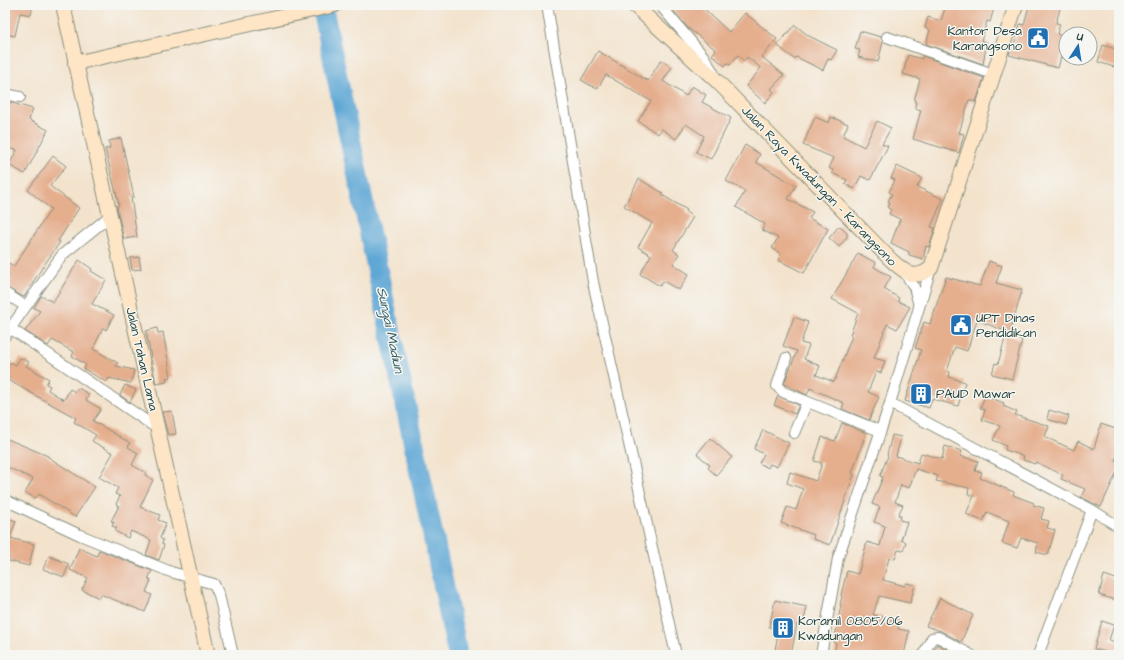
<svg xmlns="http://www.w3.org/2000/svg" width="1124" height="660" viewBox="0 0 1124 660" font-family="'Architects Daughter',sans-serif">
<style>
.lines{fill:none;stroke-linecap:round;stroke-linejoin:round}
.river{stroke:#5ea7d5;stroke-width:21}
.building{fill:#e5ae8d}
.minor-casing{stroke:#899080;stroke-width:12}
.secondary-casing{stroke:#899080;stroke-width:16}
.minor{stroke:#fff;stroke-width:10}
.secondary{stroke:#fde5c5;stroke-width:14}
.labels{text-anchor:middle;dominant-baseline:central;stroke-width:3;stroke-linejoin:round;paint-order:stroke}
.poi-label{font-size:13px;fill:#1f3d34;stroke:#f6f6f2;text-anchor:start}
.street-label{font-size:13px;fill:#1f3d34;stroke:#f6f6f2}
.water-label{font-size:14px;font-style:italic;fill:#325d64;stroke:#f6f6f2}
</style>
<rect width="100%" height="100%" fill="#f6f6f2"/>
<filter id="ink" filterUnits="userSpaceOnUse"><feTurbulence type="fractalNoise" baseFrequency=".025" numOctaves="2"/><feDisplacementMap in="SourceGraphic" scale="8" xChannelSelector="R" yChannelSelector="G"/><feConvolveMatrix kernelMatrix="1 2 1 2 8 2 1 2 1" color-interpolation-filters="sRGB"/></filter>
<filter id="wash" filterUnits="userSpaceOnUse"><feTurbulence type="fractalNoise" baseFrequency=".012" numOctaves="4" result="noise"/><feDisplacementMap in="SourceGraphic" scale="16" xChannelSelector="R" yChannelSelector="G"/><feGaussianBlur stdDeviation="0.9" result="paint"/><feColorMatrix in="noise" values="0 0 0 0 0 0 0 0 0 0 0 0 0 0 0 0 0 1.4 0 .05"/><feComposite in="paint" operator="in"/></filter>
<g filter="url(#wash)">
<rect width="100%" height="100%" fill="#f3e3cd"/>
<g class="lines">
<path class="river" d="M322 5 458 655"/>
</g>
<g id="blocks">
<path class="building" d="M5 5H33L31 15 20 13 15 36 5 34V16L7 11 5 10Z
M669 5H700L729 32 745 13 777 39 762 57 784 75 771 89 774 92 765 103 746 86 761 68 747 57 744 61 738 55 730 65 727 63 725 66 712 55 716 50 687 27Z
M946 5H995L990 22 987 21 981 41 987 42 983 64 926 44 930 30 925 28 928 17 941 21Z
M1029 5H1061L1056 23 1060 24 1057 34 1066 38 1058 68 1009 55 1012 44 1014 45 1020 24 1024 25Z
M795 25 809 36 837 50 831 60 828 59 823 70 796 57 794 59 777 45Z
M860 31 881 37 883 42 878 62 858 57 860 50 855 49Z
M1103 45 1119 50 1117 68 1098 62Z
M598 51 648 81 661 60 672 67 663 81 686 96 692 86 706 95 702 102 731 118 711 159 696 152 704 136 686 124 676 139 662 129 658 134 638 121 651 101 606 75 597 89 581 80Z
M908 55 922 59 923 56 984 78 976 102 969 100 959 133 964 134 959 153 913 139 921 110 915 108 916 102 914 101 920 79 903 74Z
M5 101 33 109 29 120 48 130 25 174 9 165 17 150 5 148Z
M815 117 829 123 831 117 848 124 843 136 864 147 877 121 891 128 882 144 888 146 870 180 861 176 854 189 845 184 847 180 832 173 833 170 829 168 834 158 803 145Z
M121 138 134 197H131L137 237 124 239 118 214 117 206 119 205 105 149 110 148 109 141Z
M745 145 760 154 756 162 796 186 788 199 813 212 809 218 828 229 804 273 778 260 781 254 772 248 778 238 762 230 765 224 736 207 745 191 726 181Z
M53 156 66 166 50 186 79 208 58 241 60 242 42 268 24 297 5 287V281L9 274 5 271V261L14 266 51 209 28 190Z
M897 166 922 178 917 187 943 199 931 227 935 228 929 247 926 246 923 259 909 255V252L891 243 900 219 889 214 891 210 888 208 890 202 888 201 892 194 889 192 895 180 891 178Z
M639 179 663 193 662 195 687 210 686 212 693 217 673 250 679 254 673 264 689 274 679 290 663 281 660 286 640 274 651 255 638 247 652 223 624 206Z
M839 226 847 233V237L839 247 829 238Z
M858 253 876 263 874 267 891 277 884 289 899 298 898 301 910 307 897 329 887 324 874 358 885 361 881 373 876 372 868 392 879 397 869 420 842 409 844 403 810 388 807 395 784 384 797 351 783 346 794 317 808 322 801 343 809 345 804 359 820 366 816 375 834 382 852 336 850 335 858 313 832 299Z
M139 257 141 269 132 270 130 258Z
M79 260 92 269 91 271 106 280 92 304 114 315 106 330 103 328 93 349 118 363 116 366 134 370 131 383 109 378 106 382 84 369 86 365 72 356 74 352 52 340 48 346 25 331 40 311 34 308 41 296 53 302Z
M989 261 1002 266 996 283 1022 290 1010 333 977 320 967 351 955 347 947 371 950 372 949 377 965 382 958 406 932 399 929 408 905 401 921 350 915 348 924 322 930 324 946 277 980 286Z
M157 328 158 333 163 332 171 377 166 378 167 382 156 384 146 331Z
M1006 335 1022 340 1012 379 992 374 995 363 998 364Z
M20 358 29 362 26 366 49 379 46 384 50 386 48 390 64 400 70 389 75 392 78 388 89 394 86 400 101 409 93 421 130 443 128 447 138 453 132 465 146 473 145 475 153 480 140 507 160 515 158 520 166 523 160 538 163 540 162 544 164 545 159 560 146 555 151 540 131 531 128 538 115 531 117 528 112 526 114 522 111 521 119 506 116 504 120 496 115 494 118 488 99 477 113 453 92 441 96 435 74 422 76 418 8 380 9 376 5 374V372L11 362 16 365Z
M125 385 136 390 130 402 120 395Z
M778 396 799 405 795 414 774 405Z
M985 396 1004 403 1003 406 1017 412 1015 415 1049 426 1045 437 1074 450 1078 441 1094 449 1101 424 1119 430V451L1115 460 1119 462V467L1101 507 1081 497 1085 489 1061 479 1063 475 1036 462 1035 464 1023 460 1024 456 1005 450 1006 446 993 440 1000 426 982 420 985 410 980 408Z
M1049 410 1069 416 1066 425 1047 419Z
M172 411 176 434 168 435 162 412Z
M842 423 866 433 852 473 854 474 830 545 813 539 814 535 781 523 787 507 796 510 803 489 787 483 790 472 816 481 822 463 814 461 822 437 835 441Z
M763 430 789 443 777 467 770 464 768 468 759 463 764 454 754 449Z
M892 435 901 437 896 456 918 463 921 453 942 459 945 446 962 451 960 456 978 461 975 471 982 472 980 478 1014 492 1013 495 1034 503 1033 505 1044 508 1041 519 1049 521 1047 528 1055 530 1048 555 1036 552 1038 543 1021 538 1017 548 1002 543 1009 521 987 512 983 521 966 514 974 496 968 494 969 488 936 481 938 476 916 469 909 488 901 485 895 502 903 505 898 515 901 516 900 520 907 522 901 540 906 542 903 551 898 550 895 559 889 558 883 580 905 586 906 583 915 585 910 603 879 596 873 615 900 621 898 629 909 631 904 655H834L836 643H834L841 605H840L842 596 841 595 847 571 858 574 867 542 880 546 885 526 874 522 880 507 872 504 883 477 880 476 888 456 887 455Z
M5 438 48 456V457L95 487 75 517 39 494 36 498 25 493 33 479 5 466Z
M710 438 732 457 716 475 708 468 710 465 697 454Z
M5 517 16 521 10 538 34 544 29 566 5 560Z
M79 548 97 556 99 550 152 571 148 579 151 580 146 592 152 595 145 612 100 594 99 598 82 590 88 578 70 570Z
M49 556 69 564 64 577 43 569Z
M1104 575 1119 580V601L1099 595Z
M940 598 973 615 961 642 941 631 926 626Z
M775 600 807 607 803 625 797 624 791 655H774L779 629 769 627Z
M1102 621 1114 625 1109 640 1119 643V655L1094 649Z
M937 644 955 654V655H932Z"/>
</g>
</g>
<g filter="url(#ink)">
<use href="#blocks" fill-opacity="0" stroke="#899080" stroke-width="1"/>
<g class="lines">
<g class="minor-casing">
<path id="minor" d="M547 5 593 282 676 655
M660 5 704 57 714 74
M887 37 993 74
M5 94 20 97
M905 273 914 287 919 306
M5 293 25 306
M10 328 158 429
M5 336 62 255 110 216
M786 358 777 386 783 392 880 431
M890 403 1092 510 1119 527
M794 433 807 402
M5 500 80 535 171 572 214 584 219 595 233 655
M821 655 838 558 890 403 931 268
M923 655 932 638 938 637 971 655
M1038 655 1092 510"/>
</g>
<g class="secondary-casing">
<path id="secondary" d="M63 5 208 655
M634 5 717 81 891 260C905 272 914 282 931 268L1016 5
M75 63 335 5"/>
</g>
<use href="#minor" class="minor"/>
<use href="#secondary" class="secondary"/>
</g>
</g>
<defs>
<g id="civic-square" transform="scale(1.15)"><rect x="-9" y="-9" width="18" height="18" rx="4" fill="#1f6fb2" stroke="#f6f6f2"/><path d="M-.6-6.5H3V-4.5H.6V-3L4-1V1h2V6H-6V1h2V-1L-.6-3ZM-1.2 2.5V6h2.4V2.5Z" fill="#fff"/></g>
<g id="building-square" transform="scale(1.15)"><rect x="-9" y="-9" width="18" height="18" rx="4" fill="#1f6fb2" stroke="#f6f6f2"/><path d="M-4-6H4V6H1V3H-1V6H-4ZM-2.5-4.3h1.7v1.8h-1.7ZM.8-4.3h1.7v1.8H.8ZM-2.5-1h1.7V.8h-1.7ZM.8-1h1.7V.8H.8Z" fill="#fff"/></g>
</defs>
<g fill-rule="evenodd">
<use href="#civic-square" x="1038" y="38"/>
<use href="#civic-square" x="961" y="325"/>
<use href="#building-square" x="921" y="394"/>
<use href="#building-square" x="783" y="628"/>
</g>
<g class="labels">
<g class="poi-label">
<text x="1022" y="31" text-anchor="end">Kantor Desa<tspan x="1022" dy="15">Karangsono</tspan></text>
<text x="976" y="318">UPT Dinas<tspan x="976" dy="15">Pendidikan</tspan></text>
<text x="936" y="394">PAUD Mawar</text>
<text x="798" y="621">Koramil 0805/06<tspan x="798" dy="15">Kwadungan</tspan></text>
</g>
<g class="street-label">
<text transform="translate(819 186) rotate(46)">Jalan Raya Kwadungan - Karangsono</text>
<text transform="translate(142 359) rotate(77)">Jalan Tahan Lama</text>
</g>
<g class="water-label">
<text transform="translate(390 330) rotate(78)">Sungai Madiun</text>
</g>
</g>
<rect width="1124" height="660" fill="none" stroke="#f6f6f2" stroke-width="20"/>
<g transform="translate(1078 46) rotate(12)"><circle r="19" fill="#f6f6f2" stroke="#a0aca6"/>
<path d="M0-3L7 15L0 10L-7 15Z" fill="#1f6fb2"/>
<text y="-6" font-size="11" font-weight="bold" text-anchor="middle" fill="#1f3d34">U</text>
</g>
</svg>
